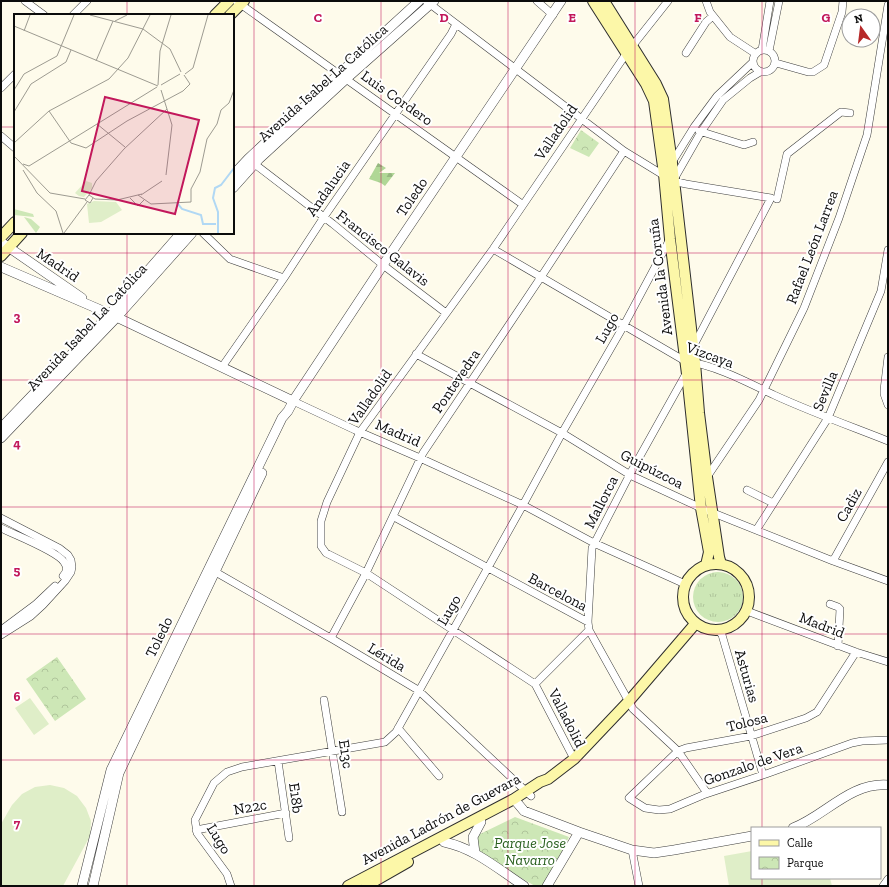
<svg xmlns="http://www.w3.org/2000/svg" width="889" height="887" viewBox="0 0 889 887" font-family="'Zilla Slab',serif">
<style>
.grass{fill:url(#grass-tufts)}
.forest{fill:url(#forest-firs)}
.park{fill:url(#park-crowns)}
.pitch{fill:#dfeec8}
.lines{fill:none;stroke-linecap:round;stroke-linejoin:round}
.minor-casing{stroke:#3e3e3e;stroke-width:8}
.tertiary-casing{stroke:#3e3e3e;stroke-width:10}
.secondary-casing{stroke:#2d2d2d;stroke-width:12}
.minor{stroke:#fff;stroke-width:7}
.tertiary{stroke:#fff;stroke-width:9}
.secondary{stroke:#fcf7a8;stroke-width:10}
.grid{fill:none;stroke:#c2185b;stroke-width:1;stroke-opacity:0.55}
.labels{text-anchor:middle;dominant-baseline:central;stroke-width:4;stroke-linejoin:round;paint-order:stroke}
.street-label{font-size:15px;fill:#0b0b0b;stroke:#fff}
.park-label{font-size:15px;font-style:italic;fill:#29601f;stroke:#fff}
.inset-river{fill:none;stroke:#b1d8f4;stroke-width:2}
.inset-road{fill:none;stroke:#9d9b91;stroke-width:1}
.view{fill:#c2185b;fill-opacity:0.15;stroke:#c2185b;stroke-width:2}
.inset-edge{fill:none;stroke:#0b0b0b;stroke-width:2}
.grid-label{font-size:13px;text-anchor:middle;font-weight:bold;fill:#c2185b;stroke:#fff;stroke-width:4;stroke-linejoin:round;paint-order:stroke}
</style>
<defs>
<pattern id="grass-tufts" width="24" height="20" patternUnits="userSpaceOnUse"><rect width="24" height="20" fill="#cde7b6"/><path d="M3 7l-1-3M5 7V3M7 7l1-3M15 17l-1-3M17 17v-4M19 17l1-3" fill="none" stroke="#afc59b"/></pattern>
<pattern id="forest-firs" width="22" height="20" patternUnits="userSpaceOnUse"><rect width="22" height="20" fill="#b0d796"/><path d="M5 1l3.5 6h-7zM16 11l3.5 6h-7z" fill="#96b780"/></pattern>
<pattern id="park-crowns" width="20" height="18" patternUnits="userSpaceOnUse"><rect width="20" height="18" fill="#cde7b6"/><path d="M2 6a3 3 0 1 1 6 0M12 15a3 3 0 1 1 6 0" fill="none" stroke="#afc59b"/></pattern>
</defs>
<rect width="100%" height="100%" fill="#fefbeb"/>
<path class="grass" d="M693 597a25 25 0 1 1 50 0a25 25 0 1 1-50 0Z"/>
<path class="forest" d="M378 163 386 168 379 173H395L385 186 381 183 369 179Z"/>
<path class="park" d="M581 130 599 143 589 157 570 148Z
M57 657 86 699 55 721 26 679Z
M515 817 569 837 545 886H535L483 856C478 849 477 843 478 835Z"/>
<path class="pitch" d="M30 698 49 724 34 735 15 708Z
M50 785 64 788 77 796 86 808 91 821 90 836 63 886H1V824L12 805 22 794 35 787Z
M752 851V878H830L832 886H729L724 856Z"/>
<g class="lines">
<g class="minor-casing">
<path id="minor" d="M25 1 44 15
M236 1 522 204
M426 1 624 151 673 181 686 184 771 198 693 347
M537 1 553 15
M706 1 710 12 730 37 756 54
M73 15 87 1
M753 61a11 11 0 1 1 22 0a11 11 0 1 1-22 0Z
M762 50 770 1
M769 51 779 1
M686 53 706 22 713 16
M776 63 808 72H813L824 65 842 12 843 1
M1 88 15 74
M699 131 744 145 753 142
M1 136 15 148
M252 162 333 224 383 265 446 313
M671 164 694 127 717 96 753 62
M673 181 701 132 723 100 750 78 760 72
M777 199 787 154 841 112 850 113
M203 233 230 259 284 278
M493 249 685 361C715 365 747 382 774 395 811 412 850 426 888 441
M416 354 562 433 632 476 701 508 833 561 888 581
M888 357 884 390V394L888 405
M222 367 284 278 324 217 451 34 456 24
M687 372 630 474 592 548 588 622 589 630 633 709 678 751 707 793
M293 401 355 430 420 458 523 505 594 543 685 584
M707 477 759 400 804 308 839 218 867 135 888 5
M747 490 773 503
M394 517 588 622
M1 518 59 548 68 555 71 560 72 567 71 572 65 581 43 605 31 616 1 635
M1 528C15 535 57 551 64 562 68 568 67 571 63 576
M757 529 828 418 881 291 888 250
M833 561 888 462
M212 570 334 640 418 690 531 796
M830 604 838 607 840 609 838 646
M747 611 856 652 888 662
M1 630 36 604 55 586
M719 631 722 635 763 775
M331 638 366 573 423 453 539 280 624 151
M856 652 817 712 806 718 751 736 686 748 678 751 629 798 645 808 659 810 670 809 703 795 766 774 852 743 862 741 888 740
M535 684 589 630
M324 700 342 812
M398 728 439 776
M574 759 535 684 366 573 326 553 321 546V521L327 502 360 432 493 249 626 54 668 1
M278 761 289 838
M196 830 286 813
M632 850 639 886
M231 886 227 874 197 833 195 820 214 783 227 772 242 767 385 742 396 732 523 505 562 433 623 327 670 239
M883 886 888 879"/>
</g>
<g class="tertiary-casing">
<path id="tertiary" d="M233 175 248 159 339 74 419 1
M233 188 259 159 346 79 434 1
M1 242 82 298
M1 267 110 314 293 401
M1 428 110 314 181 233
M1 438 117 317 192 233
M514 799 524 811 579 832 632 850 654 853 674 850 752 836
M793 828C825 816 850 782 888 785
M444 842C474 848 498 869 524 886
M475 853 473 837 481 822
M82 886 111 770 282 418 288 411 295 398 385 262 561 1
M93 886 119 773 262 473
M547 886 579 832"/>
</g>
<g class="secondary-casing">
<path id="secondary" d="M593 1 646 84 654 101 664 174 670 239 687 374 701 508 709 552 706 565
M604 1 656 84 663 99 672 163 695 363 699 413 707 477 719 557 721 564
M215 15 229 1
M230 15 244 1
M1 237 15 222
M1 256 22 233
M683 597a33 33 0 1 1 66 0a33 33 0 1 1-66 0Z
M348 886 514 799 540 782 548 779 574 759 629 701 695 624
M366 886 408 862"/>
</g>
<use href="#minor" class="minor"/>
<use href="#tertiary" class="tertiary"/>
<use href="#secondary" class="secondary"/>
</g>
<path class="grid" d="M127 1V15M254 1V886M381 1V886M508 1V886M635 1V886M762 1V828M1 127H15M233 127H888M127 233V886M1 253H888M1 380H888M1 507H888M1 634H888M1 760H888M762 878V886"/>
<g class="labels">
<g class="street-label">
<text transform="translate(323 83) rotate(-42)">Avenida Isabel La Católica</text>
<text transform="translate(397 98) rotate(35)">Luis Cordero</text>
<text transform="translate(556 132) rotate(-56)">Valladolid</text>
<text transform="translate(328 188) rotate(-55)">Andalucia</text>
<text transform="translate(412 197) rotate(-56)">Toledo</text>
<text transform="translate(812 247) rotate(-69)">Rafael León Larrea</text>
<text transform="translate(383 248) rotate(38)">Francisco Galavis</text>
<text transform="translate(58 265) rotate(34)">Madrid</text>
<text transform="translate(660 277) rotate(-97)">Avenida la Coruña</text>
<text transform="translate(87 327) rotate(-47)">Avenida Isabel La Católica</text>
<text transform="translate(607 328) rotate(-61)">Lugo</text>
<text transform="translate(710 355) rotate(20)">Vizcaya</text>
<text transform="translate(456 381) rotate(-56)">Pontevedra</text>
<text transform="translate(825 391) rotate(-67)">Sevilla</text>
<text transform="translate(370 397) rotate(-55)">Valladolid</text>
<text transform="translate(398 433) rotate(23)">Madrid</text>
<text transform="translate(652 469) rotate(27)">Guipúzcoa</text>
<text transform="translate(601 502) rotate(-63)">Mallorca</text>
<text transform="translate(849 505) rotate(-61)">Cadiz</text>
<text transform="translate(558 592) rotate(28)">Barcelona</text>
<text transform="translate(449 610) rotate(-60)">Lugo</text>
<text transform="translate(822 625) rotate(21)">Madrid</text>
<text transform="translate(159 637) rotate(-64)">Toledo</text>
<text transform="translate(387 657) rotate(31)">Lérida</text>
<text transform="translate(747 676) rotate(74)">Asturias</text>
<text transform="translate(567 718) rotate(63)">Valladolid</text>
<text transform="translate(747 722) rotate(-14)">Tolosa</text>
<text transform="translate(346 754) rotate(81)">E13c</text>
<text transform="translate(753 764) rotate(-19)">Gonzalo de Vera</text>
<text transform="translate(296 798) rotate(82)">E18b</text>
<text transform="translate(250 807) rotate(-10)">N22c</text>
<text transform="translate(441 819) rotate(-28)">Avenida Ladrón de Guevara</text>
<text transform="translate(219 839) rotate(58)">Lugo</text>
</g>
<g class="park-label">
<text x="530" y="843">Parque Jose<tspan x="530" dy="17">Navarro</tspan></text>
</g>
</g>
<g transform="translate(14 14)">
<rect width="220" height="220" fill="#fefbeb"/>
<path d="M0 195 19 200 20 203 0 201ZM10 203 17 205 26 213 22 219Z" fill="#cde7b6"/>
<path d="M72 167 78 169V174L70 183 65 182 61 179ZM80 187 102 188 108 196 87 208 75 209 73 190Z" fill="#dfeec8"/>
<path class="inset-river" d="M163 189 168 195 187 201 189 210H202M204 219V198L199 184 201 174 207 171 220 154"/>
<path class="inset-road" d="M76 1 129 15 156 35 167 58M101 7 113 1M0 12 144 72M10 17 16 1M220 46V71M82 47 99 7M171 60 179 54 194 1M144 71 146 37 157 1M147 71 166 60M0 76 10 60 43 42 60 1M147 76 158 111 152 161M35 97 57 129 72 134 113 107 169 77 176 70 170 61M0 98 17 70 52 48 57 36M83 110 111 133M0 129 35 97 95 65 114 44 136 1M0 142 36 179 71 185M9 150 15 152 143 73M9 156 23 179 42 197 49 219M75 181 82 167 110 135 153 95M124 181 137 190 177 188V175L186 158 193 125 203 110 207 96 215 89 220 76M127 181 148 167M79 184 76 189 71 186 75 181 81 185 103 186 128 180M116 184 124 192 130 186M50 219 73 188"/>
<path class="view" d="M91 83 185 106 161 200 68 177Z"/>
<rect width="220" height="220" class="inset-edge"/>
</g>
<g class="grid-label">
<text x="318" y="22">C</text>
<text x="444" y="22">D</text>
<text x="572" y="22">E</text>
<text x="698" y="22">F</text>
<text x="826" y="22">G</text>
<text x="17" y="321">3</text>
<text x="17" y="448">4</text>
<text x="17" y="575">5</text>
<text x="17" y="701">6</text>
<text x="17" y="828">7</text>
</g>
<rect width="889" height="887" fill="none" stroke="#0b0b0b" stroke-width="4"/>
<rect x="751" y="827" width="130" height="52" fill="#ffffff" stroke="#9d9d9d"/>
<rect x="759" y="840" width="20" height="6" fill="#fcf7a8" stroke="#9d9d9d"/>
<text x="787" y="847" font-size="12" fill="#0b0b0b">Calle</text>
<rect x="759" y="857" width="20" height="12" fill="url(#park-crowns)" stroke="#9d9d9d"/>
<text x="787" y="867" font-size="12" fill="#0b0b0b">Parque</text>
<g transform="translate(861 28) rotate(346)"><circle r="19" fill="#ffffff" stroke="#9d9d9d"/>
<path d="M0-3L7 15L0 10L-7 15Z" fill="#b62929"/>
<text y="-6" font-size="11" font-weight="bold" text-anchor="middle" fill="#0b0b0b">N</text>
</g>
</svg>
